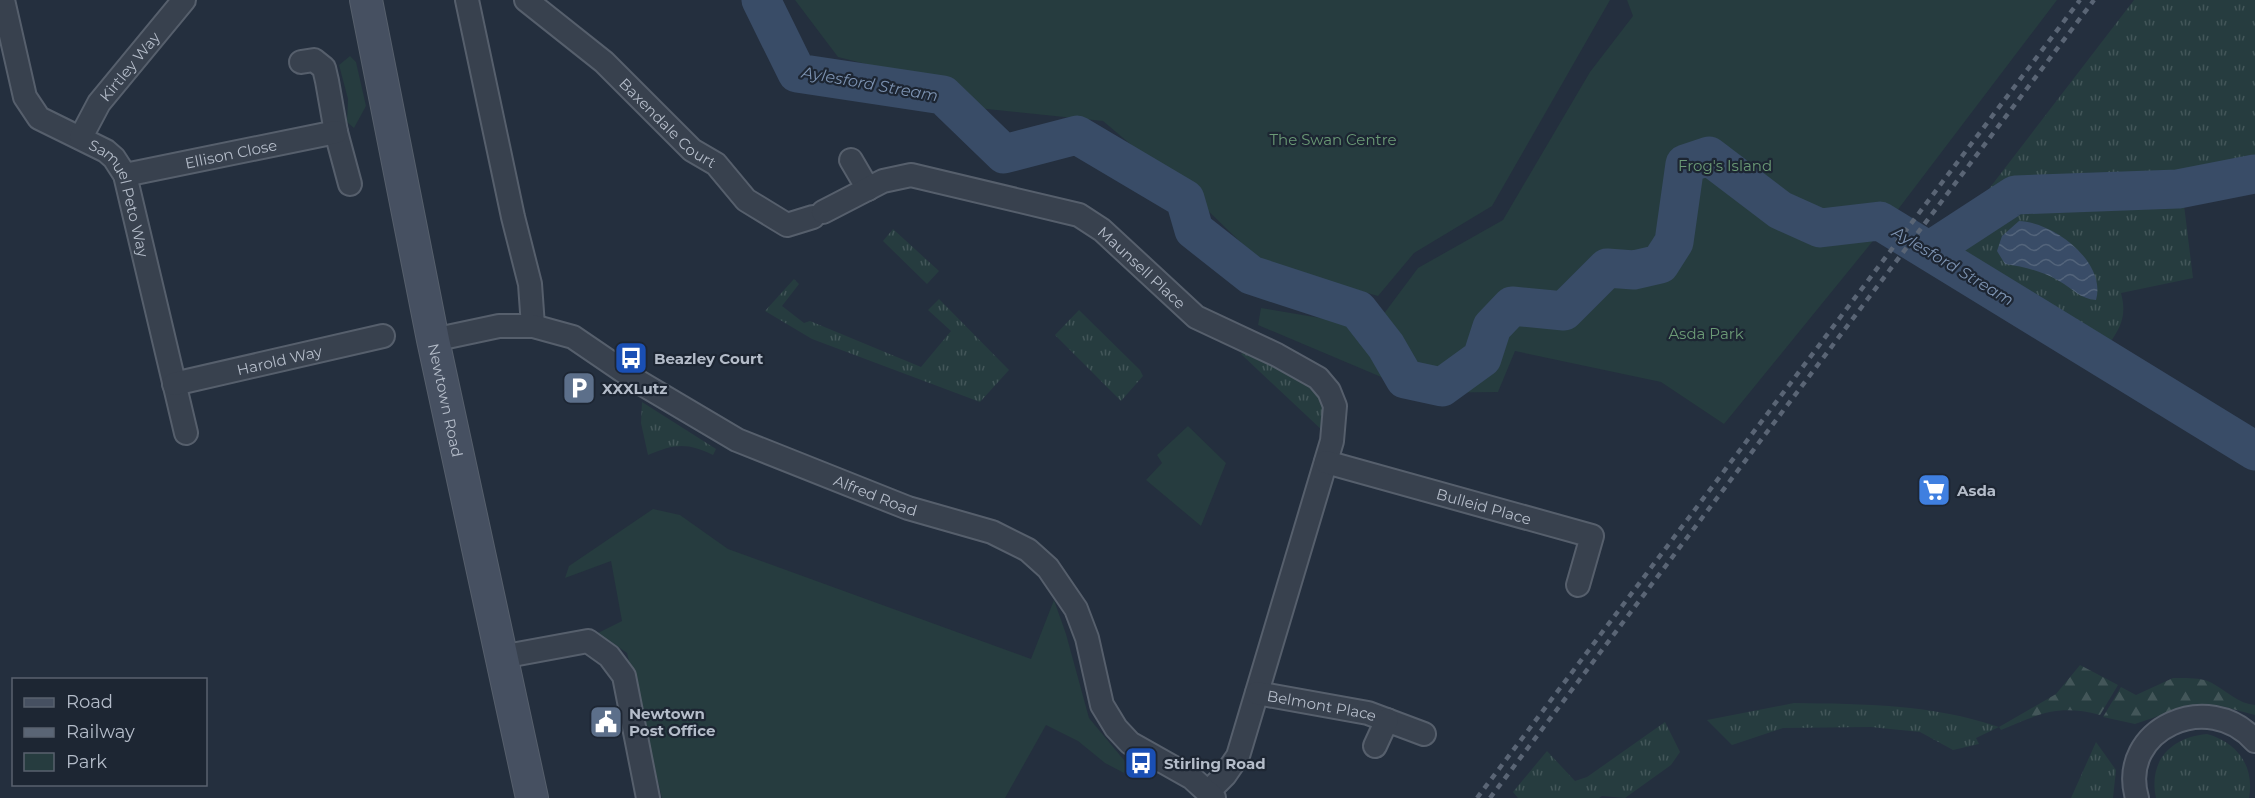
<svg xmlns="http://www.w3.org/2000/svg" width="2255" height="798" viewBox="0 0 2255 798" font-family="Montserrat,sans-serif">
<style>
.grass{fill:url(#grass-tufts)}
.forest{fill:url(#forest-firs)}
.park{fill:#263c3f}
.water{fill:url(#water-waves)}
.lines{fill:none;stroke-linecap:round;stroke-linejoin:round}
.river{stroke:#394c67;stroke-width:39}
.street-casing{stroke:#565f6c;stroke-width:26}
.secondary-casing{stroke:#565f6c;stroke-width:34}
.street{stroke:#38414e;stroke-width:22}
.secondary{stroke:#465061;stroke-width:32}
.rail{stroke:#5a6575;stroke-width:4.5;stroke-dasharray:6 6;stroke-linecap:butt}
.labels{text-anchor:middle;dominant-baseline:central;stroke-width:4.5;stroke-linejoin:round;paint-order:stroke}
.street-label{font-size:15px;fill:#b4bcc9;stroke:#1d2633}
.park-label{font-size:15px;fill:#6b9a76;stroke:#1d2633}
.poi-label{font-size:15px;font-weight:bold;fill:#b4bcc9;stroke:#1d2633;text-anchor:start}
.water-label{font-size:16px;font-style:italic;fill:#7c92b1;stroke:#1d2633}
</style>
<defs>
<pattern id="grass-tufts" width="24" height="20" patternUnits="userSpaceOnUse" patternTransform="scale(1.5)"><rect width="24" height="20" fill="#263c3f"/><path d="M3 7l-1-3M5 7V3M7 7l1-3M15 17l-1-3M17 17v-4M19 17l1-3" fill="none" stroke="#435659"/></pattern>
<pattern id="forest-firs" width="22" height="20" patternUnits="userSpaceOnUse" patternTransform="scale(1.5)"><rect width="22" height="20" fill="#263c3f"/><path d="M5 1l3.5 6h-7zM16 11l3.5 6h-7z" fill="#435659"/></pattern>
<pattern id="water-waves" width="16" height="10" patternUnits="userSpaceOnUse" patternTransform="scale(1.5)"><rect width="16" height="10" fill="#394c67"/><path d="M0 5q4-4 8 0t8 0" fill="none" stroke="#53647b"/></pattern>
</defs>
<rect width="100%" height="100%" fill="#242f3e"/>
<path class="grass" d="M2134 0H2255V187L2183 197 2193 278 2121 293C2127 316 2121 327 2108 346L1963 256 1962 224Z
M893 229 939 271 927 284 883 241Z
M794 279 799 284 782 306 804 323 810 321 921 367 951 331 928 310 939 299 1009 370 980 402 812 339 765 311Z
M1079 310 1140 370 1143 376 1121 401 1055 335Z
M1245 351 1311 385 1328 407 1324 432 1241 354Z
M642 402 716 449 713 455C687 442 674 444 648 455L641 423Z
M1794 703C1865 704 1931 704 1999 727L1976 738 1979 744 1953 750 1920 732 1871 727 1783 728 1732 745 1707 720Z
M1665 722 1680 752 1671 765 1625 798 1602 796 1599 798H1518L1513 792 1547 751 1575 781 1587 777Z
M2207 734C2236 742 2255 765 2249 798H2156C2148 761 2171 737 2207 734Z
M2096 742 2116 770 2113 798H2071Z"/>
<path class="forest" d="M2080 665 2118 685 2100 715C2058 704 2039 714 2001 730L1999 727 2056 694Z
M2173 678C2184 678 2201 677 2212 683 2225 690 2239 704 2255 705V715L2221 706 2201 705 2182 708 2135 724 2103 717 2121 687 2136 695Z"/>
<path class="park" d="M795 0H1610L1492 206 1414 253 1378 296 1262 263 1200 203 1103 121 968 107 930 80 838 57Z
M1627 0H2057L1890 220 1724 424 1661 382 1515 351 1498 392 1419 393 1258 325 1261 308 1374 327 1418 268 1503 220 1590 72 1633 16Z
M350 56 356 62 366 106 354 128 347 122 348 99 339 65Z
M1188 426 1226 463 1201 526 1146 480 1162 463 1157 455Z
M653 509 680 515 728 549 1031 659 1054 600 1066 634 1089 718 1129 766 1124 773 1105 763 1078 741 1046 725 1005 798H662L627 653 598 633 622 621 611 561 565 578 569 566Z"/>
<path class="water" d="M2019 221C2053 222 2107 262 2096 300 2080 299 2072 288 2059 281 2042 271 2025 267 2005 264L1997 251 2002 236Z"/>
<g class="lines">
<path class="river" d="M761 0 797 73 943 95 1004 154 1077 135 1185 199 1194 230 1251 275 1358 310 1386 346 1405 379 1442 387 1482 358 1492 327 1512 306 1564 311 1607 268 1634 270 1660 264 1674 242 1685 164 1709 156 1780 210 1820 228 1880 221 2255 451
M1929 251 2015 195 2178 189 2255 174"/>
<g class="street-casing">
<g id="street">
<path id="s1" d="M3 0 25 97 39 118 106 151 114 158 125 175 186 433"/>
<path d="M467 0 513 217 530 284 533 326"/>
<path id="s2" d="M526 0 604 62 692 150 716 164 746 200 787 225 813 217"/>
<path d="M301 62 314 60 324 68 327 81 336 132 350 184"/>
<path id="s3" d="M81 137 99 103 184 0"/>
<path d="M851 160 868 189"/>
<path id="s4" d="M125 175 336 132"/>
<path id="s5" d="M823 212 883 181 911 175 1079 215 1102 230 1196 317 1277 355 1318 378 1329 391 1335 406 1332 441 1238 756 1225 775 1209 791"/>
<path id="s6" d="M433 340 499 326H533L573 337 639 382 737 440 908 508 992 532 1028 550 1048 568 1076 609 1087 638 1102 705 1116 728 1130 743 1192 778 1214 798"/>
<path id="s7" d="M174 384 383 336"/>
<path id="s8" d="M1326 462 1592 536 1578 585"/>
<path d="M501 657 588 641 609 656 624 676 648 798"/>
<path id="s9" d="M1257 693 1368 713 1424 734"/>
<path d="M1375 746 1387 720"/>
<path d="M2137 798C2117 729 2209 688 2255 741"/>
</g>
</g>
<g class="secondary-casing">
<g id="secondary">
<path id="s10" d="M366 0 433 340 532 798"/>
</g>
</g>
<use href="#street" class="street"/>
<use href="#secondary" class="secondary"/>
<path class="rail" d="M1477 798 2080 0
M1490 798 2094 0"/>
</g>
<defs>
<g id="bus-square" transform="scale(1.725)"><rect x="-9" y="-9" width="18" height="18" rx="4" fill="#1a4fb4" stroke="#1d2633"/><path d="M-5-6H5V4H4V6H2V4H-2V6H-4V4H-5ZM-3.5-4V0h7V-4ZM-3.5 1.2v1.5H-2V1.2ZM2 1.2v1.5H3.5V1.2Z" fill="#fff"/></g>
<g id="parking-square" transform="scale(1.725)"><rect x="-9" y="-9" width="18" height="18" rx="4" fill="#5c6f8a" stroke="#1d2633"/><path d="M-3.5-5.5H1a3.5 3.5 0 0 1 0 7H-1V5.5H-3.5ZM-1-3.4V-.6H.8a1.4 1.4 0 0 0 0-2.8Z" fill="#fff"/></g>
<g id="supermarket-square" transform="scale(1.725)"><rect x="-9" y="-9" width="18" height="18" rx="4" fill="#3f7fe0" stroke="#1d2633"/><path d="M-6-5.5h2.5l.6 2H6L4.5 2H-2.5L-4.4-4H-6ZM-1.5 3.2a1.3 1.3 0 1 0 .1 0ZM3 3.2a1.3 1.3 0 1 0 .1 0Z" fill="#fff"/></g>
<g id="civic-square" transform="scale(1.725)"><rect x="-9" y="-9" width="18" height="18" rx="4" fill="#5c6f8a" stroke="#1d2633"/><path d="M-.6-6.5H3V-4.5H.6V-3L4-1V1h2V6H-6V1h2V-1L-.6-3ZM-1.2 2.5V6h2.4V2.5Z" fill="#fff"/></g>
</defs>
<g fill-rule="evenodd">
<use href="#bus-square" x="631" y="358"/>
<use href="#parking-square" x="579" y="388"/>
<use href="#supermarket-square" x="1934" y="490"/>
<use href="#civic-square" x="606" y="722"/>
<use href="#bus-square" x="1141" y="763"/>
</g>
<g class="labels">
<g class="street-label">
<text stroke="none"><textPath href="#s3" startOffset="86">Kirtley Way</textPath></text>
<text stroke="none"><textPath href="#s2" startOffset="188">Baxendale Court</textPath></text>
<text stroke="none"><textPath href="#s4" startOffset="108">Ellison Close</textPath></text>
<text stroke="none"><textPath href="#s1" startOffset="248">Samuel Peto Way</textPath></text>
<text stroke="none"><textPath href="#s5" startOffset="351">Maunsell Place</textPath></text>
<text stroke="none"><textPath href="#s7" startOffset="108">Harold Way</textPath></text>
<text stroke="none"><textPath href="#s10" startOffset="408">Newtown Road</textPath></text>
<text stroke="none"><textPath href="#s6" startOffset="486">Alfred Road</textPath></text>
<text stroke="none"><textPath href="#s8" startOffset="164">Bulleid Place</textPath></text>
<text stroke="none"><textPath href="#s9" startOffset="66">Belmont Place</textPath></text>
</g>
<g class="park-label">
<text x="1333" y="139">The Swan Centre</text>
<text x="1725" y="165">Frog's Island</text>
<text x="1706" y="333">Asda Park</text>
</g>
<g class="poi-label">
<text x="654" y="358">Beazley Court</text>
<text x="602" y="388">XXXLutz</text>
<text x="1957" y="490">Asda</text>
<text x="629" y="713">Newtown<tspan x="629" dy="17">Post Office</tspan></text>
<text x="1164" y="763">Stirling Road</text>
</g>
<g class="water-label">
<text transform="translate(870 84) rotate(10)">Aylesford Stream</text>
<text transform="translate(1953 266) rotate(31)">Aylesford Stream</text>
</g>
</g>
<rect x="12" y="678" width="195" height="108" fill="#1d2633" stroke="#59626f" stroke-width="1.5"/>
<rect x="24" y="698" width="30" height="9" fill="#465061" stroke="#59626f" stroke-width="1.5"/>
<text x="66" y="708" font-size="18" fill="#b4bcc9">Road</text>
<rect x="24" y="728" width="30" height="9" fill="#5a6575" stroke="#59626f" stroke-width="1.5"/>
<text x="66" y="738" font-size="18" fill="#b4bcc9">Railway</text>
<rect x="24" y="753" width="30" height="18" fill="#263c3f" stroke="#59626f" stroke-width="1.5"/>
<text x="66" y="768" font-size="18" fill="#b4bcc9">Park</text>
</svg>
